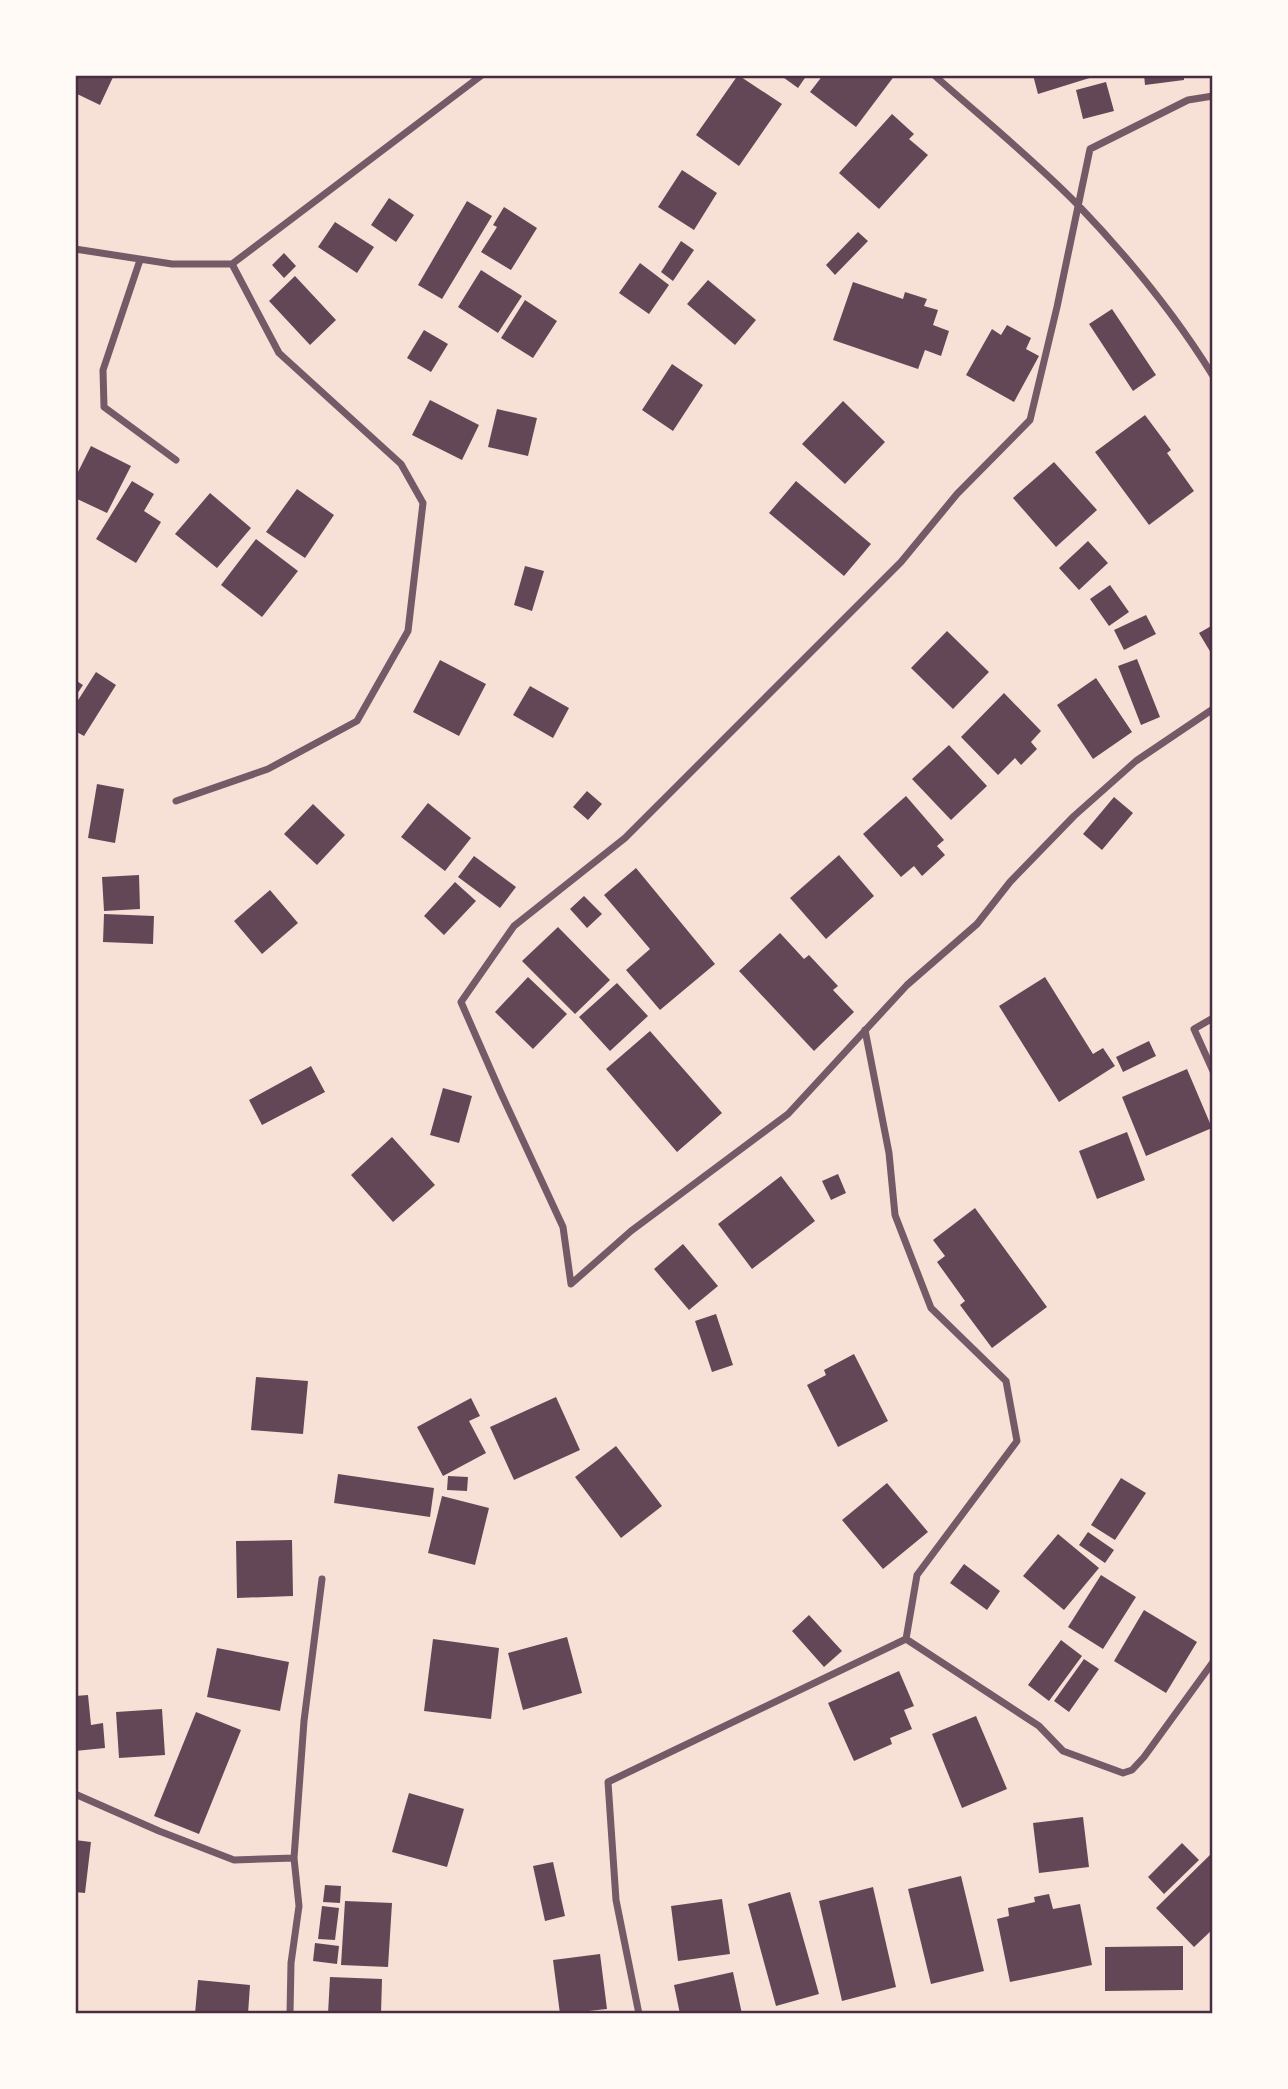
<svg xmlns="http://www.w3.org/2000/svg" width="1288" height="2089" viewBox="0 0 1288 2089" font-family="'Golos Text',sans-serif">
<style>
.building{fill:#644757}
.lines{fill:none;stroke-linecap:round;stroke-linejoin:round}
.minor{stroke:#755966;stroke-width:7}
.neatline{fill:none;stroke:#4a2c40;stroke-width:2.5}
</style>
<rect width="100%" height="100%" fill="#f7e1d7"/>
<path class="building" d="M75 75H114L100 105 75 93Z
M738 75 782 104 739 166 696 135Z
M780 75H807L798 88Z
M823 75H895L856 127 810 92Z
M1033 75H1096V76L1038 94Z
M1144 75H1184V80L1145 85Z
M1106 82 1114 111 1083 119 1076 90Z
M892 114 914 134 909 139 928 155 879 209 839 173Z
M682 170 717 193 694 230 658 207Z
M389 198 414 215 396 242 371 225Z
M467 201 492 216 442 299 418 285Z
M504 207 537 228 511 270 481 252 497 227 493 225Z
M335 222 374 247 357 273 318 247Z
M858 232 868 241 835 275 826 265Z
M681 241 694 250 673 281 661 272Z
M284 253 296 266 284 278 272 265Z
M640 263 669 285 649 314 619 293Z
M481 270 522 296 498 333 458 307Z
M295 276 336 320 310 345 269 301Z
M708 280 756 320 735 345 687 304Z
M853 282 903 299 905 292 927 299 924 306 938 310 933 325 949 331 941 356 925 350 918 369 833 340Z
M525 300 557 321 533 358 501 338Z
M1112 309 1156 375 1133 391 1089 324Z
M1007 325 1031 338 1026 349 1039 356 1014 402 966 375 992 329 1001 335Z
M424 330 448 344 431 372 407 358Z
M672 364 703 385 673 431 642 410Z
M430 400 479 425 462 460 412 435Z
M843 401 885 442 845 484 802 444Z
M497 409 537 418 528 456 488 447Z
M1145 415 1171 450 1167 453 1194 491 1149 525 1095 452Z
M91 446 131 466 107 513 75 498V478Z
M1054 462 1097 510 1056 547 1013 498Z
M132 481 154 494 144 511 161 522 136 563 96 539Z
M796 481 871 544 844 576 769 513Z
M297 489 334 515 305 558 266 532Z
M210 493 251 528 217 568 175 534Z
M256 539 298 571 262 617 221 585Z
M1088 541 1108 563 1079 590 1059 568Z
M525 566 544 571 532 611 514 605Z
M1110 585 1129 612 1109 626 1090 599Z
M1146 615 1156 634 1124 650 1114 630Z
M1213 625V652L1211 653 1199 633Z
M947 631 989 672 953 709 911 668Z
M1137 659 1160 717 1141 725 1118 666Z
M440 660 486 684 459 736 413 712Z
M96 672 116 685 84 736 75 731V705Z
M1096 678 1132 732 1093 759 1057 705Z
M75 680 83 685 75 697Z
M530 686 569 708 553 738 513 715Z
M1004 693 1041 731 1031 742 1037 749 1021 765 1015 758 998 775 961 737Z
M949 745 987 786 951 820 912 779Z
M97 784 124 789 115 843 88 838Z
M587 791 602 804 588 820 573 807Z
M906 796 944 840 937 846 945 855 922 876 914 866 901 877 863 834Z
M1114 797 1133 813 1102 850 1083 834Z
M428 803 471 838 445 871 401 837Z
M313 804 345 835 317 865 284 834Z
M839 855 874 896 826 939 790 898Z
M474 856 516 887 500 908 458 877Z
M636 868 715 964 660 1010 626 970 650 949 604 895Z
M139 875 140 909 104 911 102 877Z
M455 882 476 901 444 935 424 916Z
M270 890 298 923 262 954 234 921Z
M584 896 602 914 587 928 570 909Z
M104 914 154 916 153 944 103 942Z
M558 927 610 980 575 1014 522 961Z
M780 933 804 959 809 955 838 986 833 990 854 1012 814 1051 739 971Z
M528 977 567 1014 533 1049 495 1012Z
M1045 977 1093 1054 1103 1048 1115 1066 1059 1102 999 1006Z
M617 983 648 1016 610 1051 579 1017Z
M650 1031 722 1113 677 1152 606 1069Z
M1149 1041 1156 1056 1123 1072 1116 1057Z
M311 1066 325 1092 262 1125 249 1100Z
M1187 1069 1212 1128 1146 1156 1122 1097Z
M443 1088 472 1096 459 1143 430 1135Z
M1127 1132 1145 1180 1097 1199 1079 1151Z
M392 1137 435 1185 393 1222 351 1175Z
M838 1174 846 1193 831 1200 822 1181Z
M781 1176 815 1221 752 1269 718 1224Z
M975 1208 1047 1307 992 1348 960 1305 965 1301 937 1262 945 1256 933 1240Z
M683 1244 718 1286 689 1310 654 1269Z
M716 1314 733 1365 712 1372 695 1321Z
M854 1354 888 1421 838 1447 807 1385 826 1375 824 1370Z
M256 1377 308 1381 303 1434 251 1430Z
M556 1397 580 1450 514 1480 490 1427Z
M471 1398 480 1416 469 1421 486 1453 443 1476 417 1427Z
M616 1446 662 1506 621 1538 575 1477Z
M338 1474 434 1488 430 1517 334 1503Z
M448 1476 468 1477 467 1491 447 1490Z
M1121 1478 1146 1493 1115 1540 1091 1525Z
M887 1483 928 1532 883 1569 842 1520Z
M442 1496 489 1508 475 1565 428 1553Z
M1088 1532 1114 1550 1105 1563 1079 1545Z
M1058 1534 1099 1568 1064 1610 1023 1576Z
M292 1540 293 1596 237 1598 236 1541Z
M964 1564 1000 1591 987 1610 950 1583Z
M1101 1575 1136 1597 1103 1649 1068 1627Z
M1144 1610 1197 1642 1166 1693 1114 1661Z
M809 1615 842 1651 824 1667 792 1631Z
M567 1637 582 1693 523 1710 508 1653Z
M433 1639 499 1648 491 1719 424 1711Z
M1061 1640 1082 1656 1049 1701 1028 1685Z
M217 1648 289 1662 280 1711 207 1697Z
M1084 1659 1099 1669 1069 1712 1054 1701Z
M899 1671 914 1706 904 1710 912 1729 890 1738 892 1744 854 1761 828 1703Z
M88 1695 91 1725 103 1723 105 1748 75 1751V1696Z
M162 1709 165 1755 119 1758 116 1712Z
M196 1712 241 1730 199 1834 154 1816Z
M976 1716 1007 1789 962 1808 932 1734Z
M409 1793 464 1809 447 1867 392 1852Z
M1083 1817 1089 1867 1039 1873 1033 1823Z
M75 1840 91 1842 85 1893 75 1892Z
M1182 1843 1199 1860 1164 1894 1148 1877Z
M1213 1852V1929L1194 1947 1156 1908Z
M553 1862 565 1916 545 1921 533 1866Z
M961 1876 984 1971 931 1984 908 1889Z
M325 1885 341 1886 340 1903 323 1902Z
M873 1887 896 1987 842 2001 819 1901Z
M790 1892 819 1994 776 2006 748 1904Z
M1049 1894 1053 1909 1080 1904 1092 1965 1010 1982 997 1919 1009 1916 1008 1908 1035 1902 1034 1897Z
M722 1899 730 1954 678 1961 671 1906Z
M345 1901 392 1903 388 1967 341 1965Z
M322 1906 339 1908 335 1940 318 1939Z
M315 1943 339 1946 337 1964 313 1961Z
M1183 1946V1990L1105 1991V1947Z
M600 1954 607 2009 560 2014 553 1960Z
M733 1972 742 2014H680L674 1985Z
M330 1977 382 1979 381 2014H328Z
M198 1980 250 1985 248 2014H195Z"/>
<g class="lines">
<path class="minor" d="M934 75C982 118 1032 158 1077 204 1127 256 1175 314 1213 376
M1213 96 1188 100 1090 149 1057 307 1030 420 957 494 901 562 625 838 514 926 461 1002 500 1091 563 1227 571 1284 631 1231 788 1114 907 985 977 924 1010 882 1074 816 1136 761 1213 709
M75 249 172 264H232L482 75
M140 260 103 370 104 407 176 460
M176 801 268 769 357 721 408 631 423 503 401 464 279 353 232 264
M1213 1018 1194 1029 1213 1071
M865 1030 889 1153 895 1215 931 1308 1006 1381 1017 1441 917 1575 906 1639
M75 1794 159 1831 234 1860 294 1858 299 1906 291 1963 290 2014
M294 1858 304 1721 322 1579
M639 2014 616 1900 608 1782 906 1639 1039 1726 1063 1751 1123 1773 1132 1770 1144 1757 1213 1662"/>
</g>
<rect width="1288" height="2089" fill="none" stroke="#fffaf5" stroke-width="154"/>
<rect x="77" y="77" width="1134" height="1935" class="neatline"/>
</svg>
